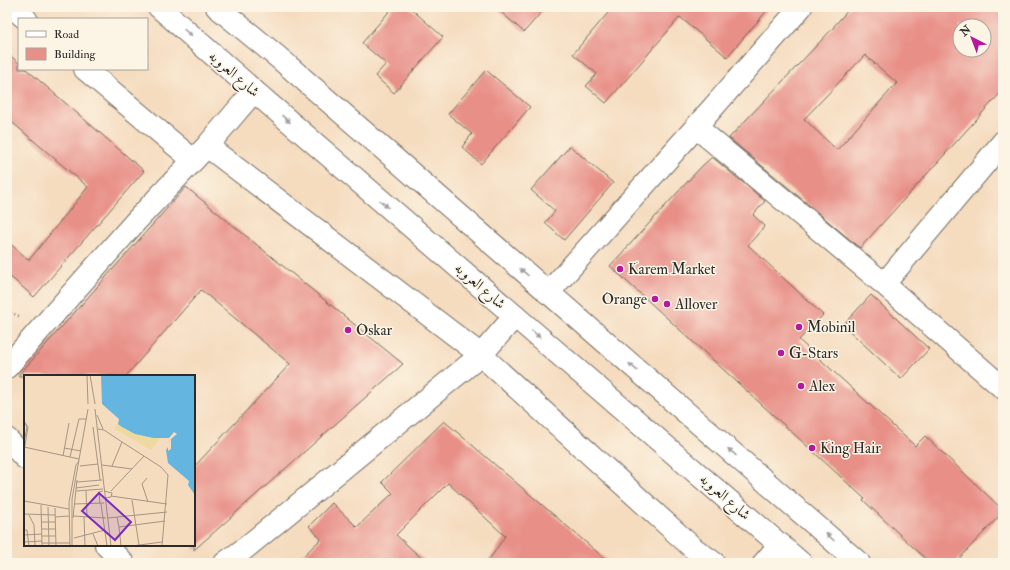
<svg xmlns="http://www.w3.org/2000/svg" width="1010" height="570" viewBox="0 0 1010 570" font-family="'IM FELL Double Pica',Amiri,serif">
<style>
.building{fill:#e89088;fill-rule:evenodd}
.lines{fill:none;stroke-linecap:round;stroke-linejoin:round}
.minor-casing{stroke:#72695f;stroke-width:24}
.primary-casing{stroke:#72695f;stroke-width:24}
.path{stroke:#72695f;stroke-width:2.5;stroke-dasharray:1 3;stroke-linecap:butt}
.minor{stroke:#fff;stroke-width:22}
.primary{stroke:#fff;stroke-width:22}
.oneway{fill:#a0a0a0}
.poi-dot{fill:#b5179e;stroke:#fcf5e5;stroke-width:1.5}
.labels{text-anchor:middle;dominant-baseline:central;stroke-width:3;stroke-linejoin:round;paint-order:stroke}
.street-label{font-size:15px;fill:#2b2b2b;stroke:#fcf5e5}
.poi-label{font-size:15px;fill:#2b2b2b;stroke:#fcf5e5;text-anchor:start}
.inset-road{fill:none;stroke:#a49584;stroke-width:1}
.view{fill:#7b2cbf;fill-opacity:0.15;stroke:#7b2cbf;stroke-width:2}
.inset-edge{fill:none;stroke:#2b2b2b;stroke-width:2}
</style>
<rect width="100%" height="100%" fill="#fcf5e5"/>
<filter id="ink" filterUnits="userSpaceOnUse"><feTurbulence type="fractalNoise" baseFrequency=".025" numOctaves="2"/><feDisplacementMap in="SourceGraphic" scale="8" xChannelSelector="R" yChannelSelector="G"/><feConvolveMatrix kernelMatrix="1 2 1 2 8 2 1 2 1" color-interpolation-filters="sRGB"/></filter>
<filter id="wash" filterUnits="userSpaceOnUse"><feTurbulence type="fractalNoise" baseFrequency=".012" numOctaves="4" result="noise"/><feDisplacementMap in="SourceGraphic" scale="16" xChannelSelector="R" yChannelSelector="G"/><feGaussianBlur stdDeviation="0.9" result="paint"/><feColorMatrix in="noise" values="0 0 0 0 0 0 0 0 0 0 0 0 0 0 0 0 0 1.4 0 .05"/><feComposite in="paint" operator="in"/></filter>
<g filter="url(#wash)">
<rect width="100%" height="100%" fill="#f5dcbf"/>
<g id="blocks">
<path class="building" d="M393 7H409L443 37 394 93 375 76 386 64 362 43Z
M495 7H546L524 32Z
M613 7H770L727 57 680 17 606 103 586 86 597 74 573 54Z
M851 7H1003V90L860 248 729 138 834 27V26ZM960 26H984V50H960ZM865 55 897 83 837 150 804 119Z
M7 53 19 63V69H26L144 171 34 297 7 274V241L29 260 88 187 7 118Z
M486 70 530 107 481 164 462 147 472 134 448 114Z
M570 146 613 183 564 240 545 223 555 211 531 190Z
M712 157 765 201 753 215 765 226 748 245 823 315 799 340 915 446 925 436 1003 510V512L955 563H930L863 500 865 499 610 266 701 167Z
M186 187 403 364 194 550V467L290 364 201 290 126 376H18Z
M871 295 929 349 901 379 843 325Z
M444 421 610 563H487L505 536 448 483 396 535 427 563H296L321 539 309 526 332 503 357 527 393 493 382 482Z"/>
</g>
</g>
<g filter="url(#ink)">
<use href="#blocks" fill-opacity="0" stroke="#72695f" stroke-width="1"/>
<g class="lines">
<g class="minor-casing">
<path id="minor" d="M12 7 26 19
M85 69 193 160
M696 127 884 284 1003 142
M207 146 481 355 693 548 714 563
M884 284 1003 388
M548 293 696 127 801 7
M7 367 136 221 207 146 254 91
M7 439 25 458
M106 545 123 563
M225 563 243 550 481 355 515 316"/>
</g>
<g class="primary-casing">
<path id="primary" d="M159 7 254 91 801 563
M217 7 279 58 859 563
M764 563 780 544"/>
</g>
<path class="path" d="M7 311 19 316"/>
<use href="#minor" class="minor"/>
<use href="#primary" class="primary"/>
</g>
<defs><path id="oneway-solid" d="M-6-.8H1V-3.2L6.5 0L1 3.2V.8H-6Z"/></defs>
<g class="oneway">
<use href="#oneway-solid" transform="translate(188 33) rotate(42)"/>
<use href="#oneway-solid" transform="translate(286 119) rotate(41)"/>
<use href="#oneway-solid" transform="translate(384 204) rotate(41)"/>
<use href="#oneway-solid" transform="translate(524 272) rotate(-139)"/>
<use href="#oneway-solid" transform="translate(536 334) rotate(41)"/>
<use href="#oneway-solid" transform="translate(633 367) rotate(-139)"/>
<use href="#oneway-solid" transform="translate(732 452) rotate(-139)"/>
<use href="#oneway-solid" transform="translate(830 537) rotate(-138)"/>
</g>
</g>
<g class="poi-dot">
<circle cx="620" cy="269" r="4"/>
<circle cx="655" cy="299" r="4"/>
<circle cx="667" cy="304" r="4"/>
<circle cx="799" cy="327" r="4"/>
<circle cx="348" cy="330" r="4"/>
<circle cx="781" cy="353" r="4"/>
<circle cx="801" cy="386" r="4"/>
<circle cx="812" cy="448" r="4"/>
</g>
<g class="labels">
<g class="street-label">
<text transform="translate(234 74) rotate(41)">شارع العروبه</text>
<text transform="translate(480 286) rotate(41)">شارع العروبه</text>
<text transform="translate(725 497) rotate(41)">شارع العروبه</text>
</g>
<g class="poi-label">
<text x="628" y="269">Karem Market</text>
<text x="647" y="299" text-anchor="end">Orange</text>
<text x="675" y="304">Allover</text>
<text x="807" y="327">Mobinil</text>
<text x="356" y="330">Oskar</text>
<text x="789" y="353">G-Stars</text>
<text x="809" y="386">Alex</text>
<text x="820" y="448">King Hair</text>
</g>
</g>
<g transform="translate(24 375)">
<rect width="171" height="171" fill="#f5dcbf"/>
<path d="M95 44 94 48 121 62 136 63 127 75 91 54Z" fill="#eeda9e"/>
<path d="M77 0H171V120L164 110 165 106 144 88 142 75 144 72V76L147 74V64L153 59 150 57 145 63H129L111 59 98 52 94 49 95 44 78 29Z" fill="#64b6e0"/>
<path class="inset-road" d="M63 0 64 29M66 0 71 29M71 34 87 171M73 40 79 54M0 46 4 52 0 76M0 48 3 52 0 67M69 52 76 105M74 54 80 55 98 67 137 92 144 100 138 171M0 72 55 84M40 73 57 76M39 81 45 48M46 82 55 44H62M78 90 108 94M56 91 74 89M88 91 98 67M123 103 118 109 124 127M53 107 78 105M52 113 75 110M52 116 79 114M62 116 63 142M80 116 88 118 87 122 81 123M87 116 120 81M87 121 143 129M108 125 115 170M0 126 45 134M50 129 80 128M76 129 75 117 79 116M77 129 83 171M17 130 18 171M24 132 25 171M31 133 32 171M0 139 31 140M5 140 10 150 11 171M49 141 82 143M31 142 45 141M60 142 61 171M93 142 95 152 141 146M49 143 53 105M84 143 143 137M17 147H31M95 152 97 171M17 154H31M0 155H3L5 171M69 159 74 171M0 160 18 159M18 161H32M50 163 81 155M0 167 18 166M18 168H46M46 171 45 127 52 90 55 86M48 171V124L64 34M108 171 138 167"/>
<path class="view" d="M75 118 107 147 91 165 58 136Z"/>
<rect width="171" height="171" class="inset-edge"/>
</g>
<rect width="1010" height="570" fill="none" stroke="#fcf5e5" stroke-width="24"/>
<rect x="18" y="18" width="130" height="52" fill="#fcf5e5" stroke="#a8a49b"/>
<rect x="26" y="31" width="20" height="6" fill="#ffffff" stroke="#a8a49b"/>
<text x="54" y="38" font-size="12" fill="#2b2b2b">Road</text>
<rect x="26" y="48" width="20" height="12" fill="#e89088" stroke="#a8a49b"/>
<text x="54" y="58" font-size="12" fill="#2b2b2b">Building</text>
<g transform="translate(972 38) rotate(318)"><circle r="19" fill="#fcf5e5" stroke="#a8a49b"/>
<path d="M0-3L7 15L0 10L-7 15Z" fill="#b5179e"/>
<text y="-6" font-size="11" font-weight="bold" text-anchor="middle" fill="#2b2b2b">N</text>
</g>
</svg>
